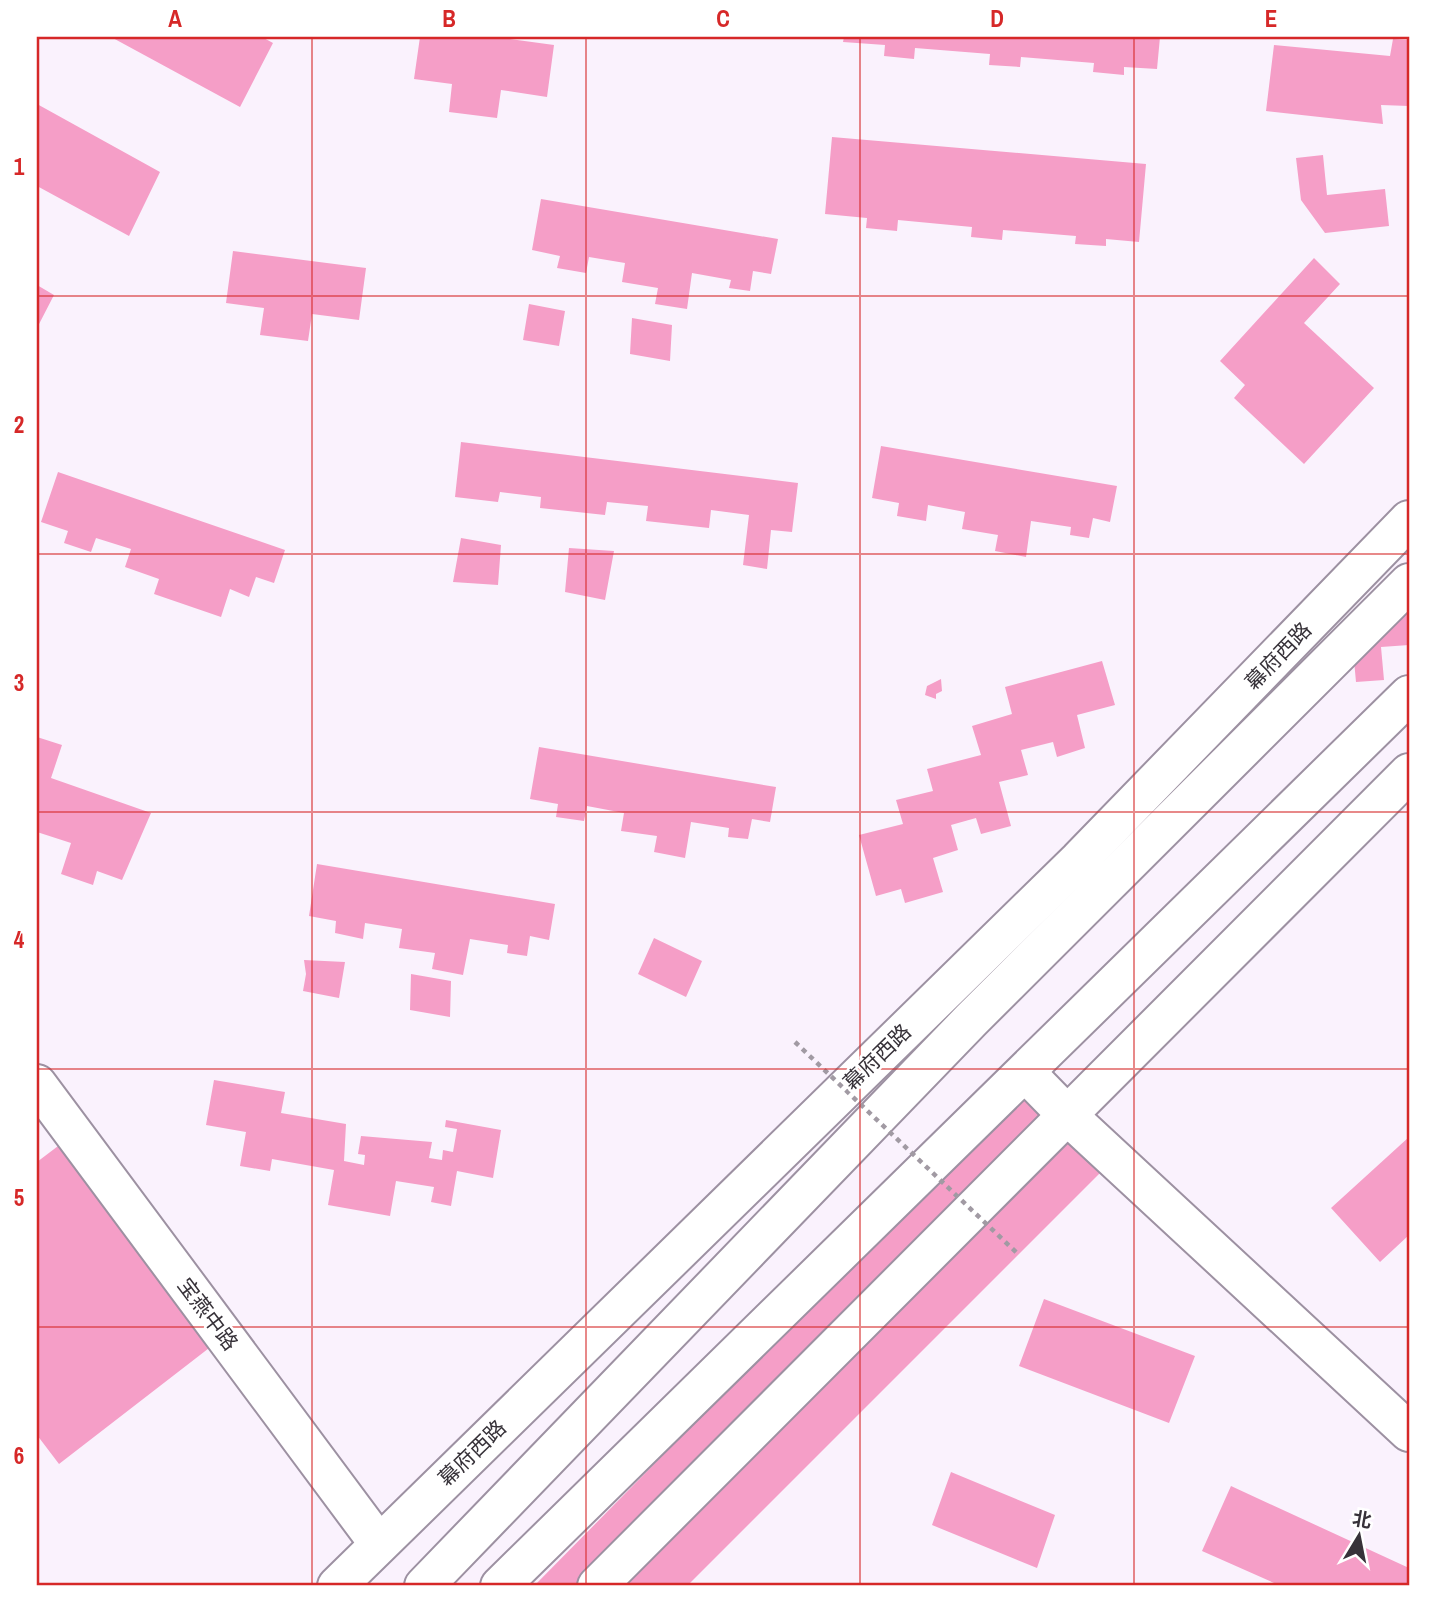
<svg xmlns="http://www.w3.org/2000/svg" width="1446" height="1623" viewBox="0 0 1446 1623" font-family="'Archivo Narrow','Noto Sans SC',sans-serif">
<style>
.building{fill:#f59ec7}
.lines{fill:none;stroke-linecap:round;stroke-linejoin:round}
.minor-casing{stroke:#9d91a2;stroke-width:42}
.major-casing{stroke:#9d91a2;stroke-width:42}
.highway-casing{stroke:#9d91a2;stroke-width:42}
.minor{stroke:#fff;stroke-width:38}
.major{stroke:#fff;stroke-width:38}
.highway{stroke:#fff;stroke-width:38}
.path-bridge{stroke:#a19aa3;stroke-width:4.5;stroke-dasharray:5 5;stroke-linecap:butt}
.grid{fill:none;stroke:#d62828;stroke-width:2;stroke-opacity:0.55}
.labels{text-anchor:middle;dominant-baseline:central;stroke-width:5;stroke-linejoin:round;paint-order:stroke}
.street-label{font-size:21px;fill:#373239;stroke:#fff}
.neatline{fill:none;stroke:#d62828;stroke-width:2.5}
.grid-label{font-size:23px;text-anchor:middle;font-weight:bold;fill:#d62828}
</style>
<rect width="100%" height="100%" fill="#faf2fd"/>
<path class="building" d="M111 37H262L273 43 240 107Z
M420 37H496L554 45 547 97 501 90 497 118 449 112 452 84 414 79Z
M844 37H1160L1157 69 1124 67V75L1093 72 1094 63 1021 57 1020 67 989 65 990 54 915 48 914 59 884 56 885 45 843 42Z
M1393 39 1409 40V106L1381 105 1383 124 1266 111 1274 45 1390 56Z
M37 104 160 172 129 236 37 186Z
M832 137 1146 164 1139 242 1106 239V246L1075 244 1076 236 1003 230 1002 240 971 237 972 227 898 220 897 231 866 228 867 218 825 214Z
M1323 155 1327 195 1385 189 1389 226 1325 233 1301 200 1296 158Z
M541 199 778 239 771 274 753 271 750 291 729 288 731 280 692 273 687 309 655 304 658 288 622 282 625 263 589 257 586 273 557 268 560 256 532 250Z
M233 251 366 268 359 320 312 314 308 341 260 335 264 308 226 303Z
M1314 258 1340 284 1304 323 1374 388 1304 464 1234 398 1245 385 1220 361Z
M37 285 54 295 37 328Z
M529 304 565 311 559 346 523 340Z
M632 318 672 325 670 361 630 354Z
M461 442 798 483 792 532 771 530 767 569 743 565 749 515 711 510 709 528 646 521 648 506 607 502 605 515 540 508 541 497 500 492 498 502 455 497Z
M881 446 1117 486 1110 522 1093 518 1089 538 1070 535 1071 527 1031 521 1026 557 995 551 998 535 962 529 965 512 928 505 926 521 897 516 899 503 872 498Z
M58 472 285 550 274 583 256 577 249 597 230 589 221 617 154 594 159 579 125 567 131 549 96 538 91 552 64 543 68 531 41 522Z
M461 538 501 545 498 585 453 582Z
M569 548 614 551 605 600 565 592Z
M1409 612V645L1381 647 1384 680 1356 682 1350 617Z
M1102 661 1115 705 1077 715 1085 748 1057 757 1053 742 1021 750 1028 775 999 782 1011 826 981 834 976 818 951 825 958 850 933 858 943 892 905 903 901 889 876 896 859 835 903 824 896 800 933 791 927 769 981 755 972 726 1012 714 1005 687Z
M941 679 942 691 936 694V699L925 695 927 686Z
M37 737 62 745 51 778 151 813 122 880 97 871 93 885 61 874 71 843 37 832Z
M539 747 776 787 770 822 752 819 748 839 728 837 729 828 691 822 685 858 654 852 657 836 621 831 624 813 587 806 584 821 556 817 558 804 530 799Z
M317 864 555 904 549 940 530 936 527 956 507 953 508 945 470 939 463 975 432 969 435 953 399 948 402 929 365 923 363 939 335 933 336 921 309 916Z
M654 938 702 961 686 997 638 974Z
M304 960 345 962 339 998 303 991 306 974Z
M411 974 451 981 450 1017 410 1010Z
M1042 1071 1125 1148 687 1586H534Z
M214 1080 285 1092 281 1113 346 1124 344 1161 364 1165 365 1155 358 1154 361 1136 432 1142 429 1158 442 1160 443 1150 453 1152 457 1129 445 1127 446 1120 501 1130 493 1178 457 1171 451 1206 431 1202 434 1187 396 1181 390 1216 328 1205 334 1170 272 1159 270 1171 240 1166 246 1132 206 1125Z
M1409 1137V1235L1380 1262 1331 1208Z
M66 1140 213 1345 59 1464 37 1435V1162Z
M1044 1299 1195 1356 1169 1423 1019 1366Z
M951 1472 1055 1515 1037 1568 932 1525Z
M1231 1486 1409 1568V1586H1281L1202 1551Z"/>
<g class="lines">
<g class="minor-casing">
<path id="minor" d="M1026 1073 1068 1116 1409 1432
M37 1084 379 1544"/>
</g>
<g class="major-casing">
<path id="major" d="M337 1586 1079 860 1409 520
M597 1586 1409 773"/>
</g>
<g class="highway-casing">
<path id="highway" d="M424 1586 971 1020 1409 583
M500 1586 1409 695"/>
</g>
<use href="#minor" class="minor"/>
<use href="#major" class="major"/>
<use href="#highway" class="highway"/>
<path class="path-bridge" d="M795 1042 1018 1254"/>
</g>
<path class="grid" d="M312 37V1586M586 37V1586M860 37V1586M1134 37V1586M37 296H1409M37 554H1409M37 812H1409M37 1069H1409M37 1327H1409"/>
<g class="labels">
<g class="street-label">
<text transform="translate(1278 656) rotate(-46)">幕府西路</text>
<text transform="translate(877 1057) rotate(-44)">幕府西路</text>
<text transform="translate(208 1314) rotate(53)">宝燕中路</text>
<text transform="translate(472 1453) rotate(-44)">幕府西路</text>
</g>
</g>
<rect width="1446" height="1623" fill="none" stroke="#ffffff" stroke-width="77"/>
<g transform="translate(1359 1536) rotate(10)" stroke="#ffffff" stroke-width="5" paint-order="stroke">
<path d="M0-5L12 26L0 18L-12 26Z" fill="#373239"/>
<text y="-10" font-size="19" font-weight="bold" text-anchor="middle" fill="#373239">北</text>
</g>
<rect x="38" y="38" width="1370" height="1546" class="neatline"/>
<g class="grid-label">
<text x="175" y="27">A</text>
<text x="449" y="27">B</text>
<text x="723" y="27">C</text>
<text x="997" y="27">D</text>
<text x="1271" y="27">E</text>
<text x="19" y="175">1</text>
<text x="19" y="433">2</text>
<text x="19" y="691">3</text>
<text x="19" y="948">4</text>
<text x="19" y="1206">5</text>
<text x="19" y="1464">6</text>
</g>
</svg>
